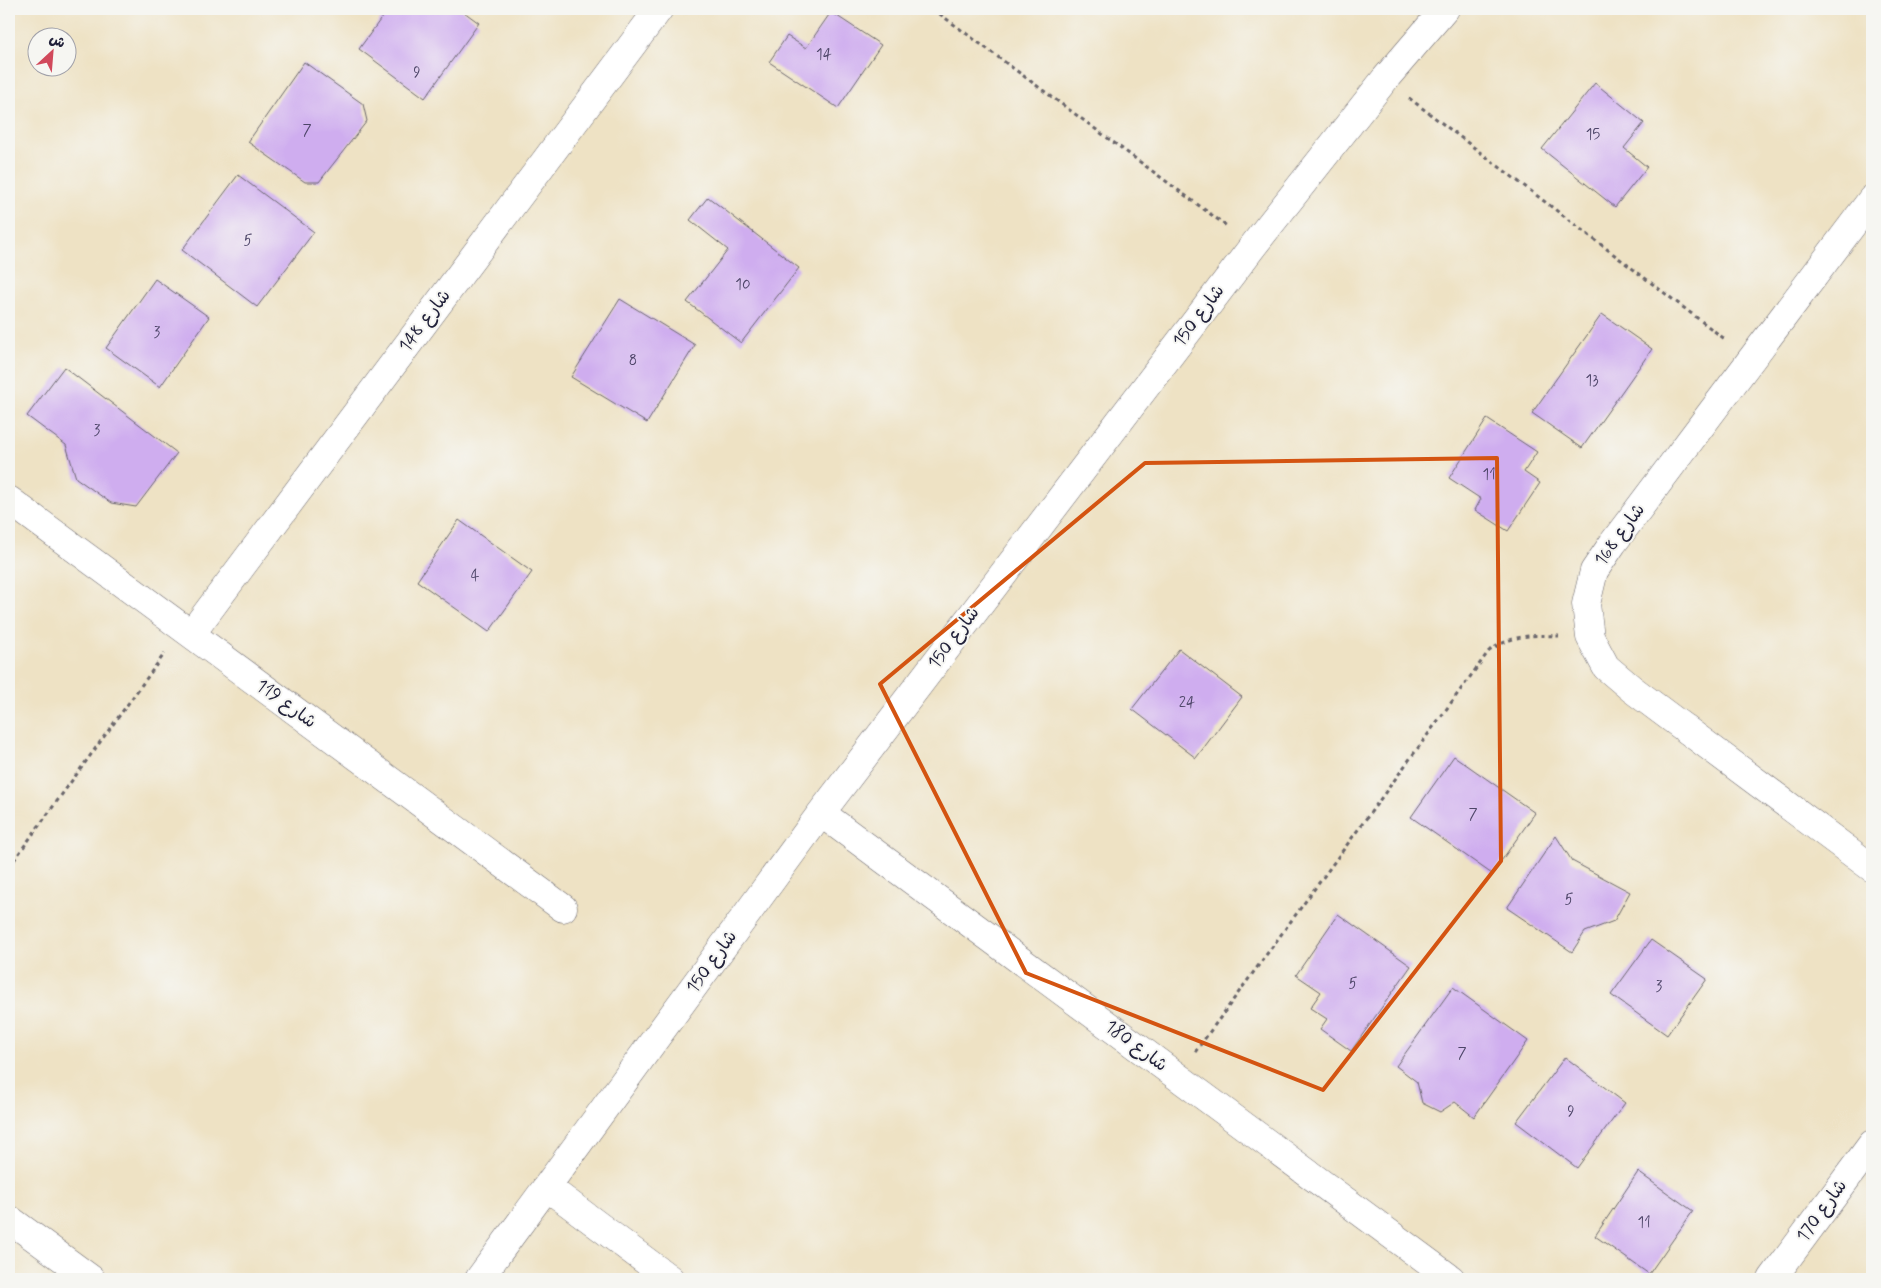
<svg xmlns="http://www.w3.org/2000/svg" width="1881" height="1288" viewBox="0 0 1881 1288" font-family="Mynerve,'Playpen Sans Arabic',sans-serif">
<style>
.building{fill:#cfadef}
.lines{fill:none;stroke-linecap:round;stroke-linejoin:round}
.minor-casing{stroke:#69656b;stroke-width:29}
.path{stroke:#69656b;stroke-width:3;stroke-dasharray:4 4;stroke-linecap:butt}
.minor{stroke:#fff;stroke-width:28}
.marked{fill:none;stroke:#d45411;stroke-width:4;stroke-linejoin:round}
.labels{text-anchor:middle;dominant-baseline:central;stroke-width:4;stroke-linejoin:round;paint-order:stroke}
.number-label{font-size:15px;fill:#4d4568}
.street-label{font-size:18px;fill:#22223b;stroke:#f6f6f2}
</style>
<rect width="100%" height="100%" fill="#f6f6f2"/>
<filter id="ink" filterUnits="userSpaceOnUse"><feTurbulence type="fractalNoise" baseFrequency=".02" numOctaves="2"/><feDisplacementMap in="SourceGraphic" scale="10" xChannelSelector="R" yChannelSelector="G"/><feConvolveMatrix kernelMatrix="1 2 1 2 8 2 1 2 1" color-interpolation-filters="sRGB"/></filter>
<filter id="wash" filterUnits="userSpaceOnUse"><feTurbulence type="fractalNoise" baseFrequency=".0096" numOctaves="4" result="noise"/><feDisplacementMap in="SourceGraphic" scale="20" xChannelSelector="R" yChannelSelector="G"/><feGaussianBlur stdDeviation="1.12" result="paint"/><feColorMatrix in="noise" values="0 0 0 0 0 0 0 0 0 0 0 0 0 0 0 0 0 1.4 0 .05"/><feComposite in="paint" operator="in"/></filter>
<g filter="url(#wash)">
<rect width="100%" height="100%" fill="#eee2c4"/>
<g id="blocks">
<path class="building" d="M388 9H460L479 23 425 98 359 49Z
M831 12 881 45 838 108 769 62 787 36 806 48Z
M304 62 363 104 367 121 319 182H305L248 142Z
M1595 83 1644 123 1624 148 1647 167 1615 207 1542 149Z
M238 175 314 232 257 307 182 250Z
M708 197 799 268 741 343 687 302 728 250 690 220Z
M155 279 209 317 160 387 106 348Z
M620 299 695 345 647 423 571 377Z
M1602 314 1652 349 1582 448 1532 413Z
M64 367 177 453 136 507 111 503 76 478 66 445 27 416Z
M1487 419 1537 452 1524 472 1540 483 1508 531 1475 510 1481 499 1449 478Z
M459 520 532 572 489 632 417 581Z
M1179 649 1242 697 1196 758 1132 709Z
M1454 756 1535 813 1492 874 1411 817Z
M1556 836 1572 861 1630 892 1614 921 1585 932 1572 952 1507 908Z
M1338 914 1411 966 1351 1051 1320 1029 1327 1019 1310 1008 1321 992 1296 975Z
M1651 940 1707 979 1667 1035 1611 995Z
M1453 987 1528 1041 1474 1117 1455 1102 1440 1112 1422 1103 1417 1082 1396 1066Z
M1565 1057 1625 1103 1577 1168 1516 1122Z
M1638 1172 1693 1211 1649 1274 1595 1236Z"/>
</g>
</g>
<g filter="url(#ink)">
<use href="#blocks" fill-opacity="0" stroke="#69656b" stroke-width="1"/>
<g class="lines">
<g class="minor-casing">
<path id="minor" d="M1872 199 1613 543 1594 571 1586 604 1590 637 1606 667 1632 689 1872 868
M9 500 563 908
M191 634 659 9
M821 813 1451 1279
M547 1187 670 1279
M9 1219 91 1279
M479 1279 821 813 1253 246 1385 79 1445 9
M1772 1279 1872 1144"/>
</g>
<path class="path" d="M933 9 1228 227
M1409 98 1726 340
M9 867 165 653
M1195 1052 1489 651C1514 634 1531 635 1559 636"/>
<use href="#minor" class="minor"/>
</g>
</g>
<path class="marked" d="M1497 458 1501 861 1323 1090 1026 973 880 684 1145 463Z"/>
<g class="labels">
<g class="number-label">
<text x="824" y="55">14</text>
<text x="417" y="73">9</text>
<text x="307" y="131">7</text>
<text x="1593" y="135">15</text>
<text x="248" y="241">5</text>
<text x="743" y="285">10</text>
<text x="157" y="333">3</text>
<text x="633" y="361">8</text>
<text x="1592" y="381">13</text>
<text x="97" y="431">3</text>
<text x="1489" y="475">11</text>
<text x="475" y="576">4</text>
<text x="1187" y="703">24</text>
<text x="1473" y="815">7</text>
<text x="1569" y="900">5</text>
<text x="1353" y="984">5</text>
<text x="1659" y="987">3</text>
<text x="1462" y="1054">7</text>
<text x="1571" y="1112">9</text>
<text x="1644" y="1223">11</text>
</g>
<g class="street-label">
<text transform="translate(1199 316) rotate(-53)">شارع 150</text>
<text transform="translate(425 321) rotate(-53)">شارع 148</text>
<text transform="translate(1620 535) rotate(-54)">شارع 168</text>
<text transform="translate(954 638) rotate(-53)">شارع 150</text>
<text transform="translate(286 704) rotate(36)">شارع 119</text>
<text transform="translate(712 962) rotate(-54)">شارع 150</text>
<text transform="translate(1136 1046) rotate(37)">شارع 180</text>
<text transform="translate(1822 1211) rotate(-54)">شارع 170</text>
</g>
</g>
<rect width="1881" height="1288" fill="none" stroke="#f6f6f2" stroke-width="30"/>
<g transform="translate(52 52) rotate(26)"><circle r="24" fill="#f6f6f2" stroke="#a1a1a9"/>
<path d="M0-4L9 19L0 12L-9 19Z" fill="#d1495b"/>
<text y="-8" font-size="14" font-weight="bold" text-anchor="middle" fill="#22223b">ش</text>
</g>
</svg>
